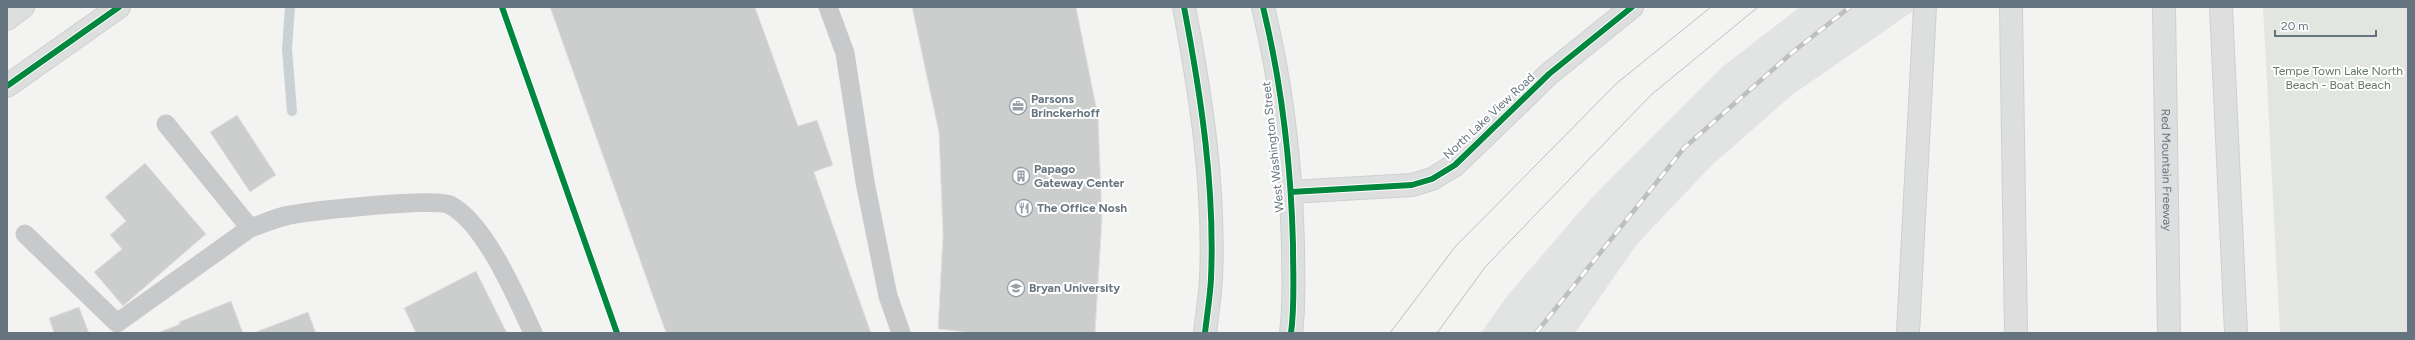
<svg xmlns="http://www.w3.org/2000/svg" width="2415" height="340" viewBox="0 0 2415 340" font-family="Figtree,sans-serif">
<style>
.built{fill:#e2e3e3}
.green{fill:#e3e6e0}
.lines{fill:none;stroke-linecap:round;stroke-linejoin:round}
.stream{stroke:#cad1d4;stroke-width:10}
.building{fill:#cccdcd;stroke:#e2e2e2}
.secondary-casing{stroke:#cfd0d0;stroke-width:24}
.primary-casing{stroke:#cfd0d0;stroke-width:24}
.highway-casing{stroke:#cfcfd0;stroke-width:24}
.lane{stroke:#c8c9ca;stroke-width:19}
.secondary{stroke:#dddede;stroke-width:22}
.primary{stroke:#dddede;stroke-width:22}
.highway{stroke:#dddede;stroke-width:22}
.tram{stroke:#bebfc0;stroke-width:1}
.rail-casing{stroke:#bebfc0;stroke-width:4.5}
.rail{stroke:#fff;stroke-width:3;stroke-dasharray:9;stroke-linecap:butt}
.cycleway-casing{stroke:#fff;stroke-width:8}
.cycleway{stroke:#00873e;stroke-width:6}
.labels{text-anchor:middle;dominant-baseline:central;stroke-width:4;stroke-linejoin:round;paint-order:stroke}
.park-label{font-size:12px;fill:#687764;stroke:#fff}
.poi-label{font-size:12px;font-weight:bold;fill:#66747f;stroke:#fff;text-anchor:start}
.street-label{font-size:12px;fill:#66747f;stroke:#fff}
</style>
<rect width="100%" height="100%" fill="#f3f3f2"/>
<path class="built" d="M1800 7H1919L1792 95 1712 165 1637 244 1575 333H1481L1508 295 1587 203 1652 137 1722 67Z"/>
<path class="green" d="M2263 7H2408V333H2280Z"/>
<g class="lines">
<path class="stream" d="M290 7 287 49 292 111"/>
</g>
<path class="building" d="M550 7H755L798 126 817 120 833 165 814 172 871 333H666Z
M912 7H1076L1098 116 1102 219 1095 333H973L938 329 943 235 939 133Z
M237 115 276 175 250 192 210 132Z
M145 163 206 234 123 306 94 272 122 249 110 235 126 221 105 197Z
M476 271 507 333H416L404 308Z
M231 301 243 333H157L180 324 179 322Z
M79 307 89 333H54L49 318Z
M308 312 316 333H253Z"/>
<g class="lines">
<g class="secondary-casing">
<path id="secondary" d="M1291 192 1412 185 1432 179 1455 165 1549 74 1632 7"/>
</g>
<g class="primary-casing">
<path id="primary" d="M1184 7C1201 96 1215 187 1211 279 1210 297 1207 315 1205 333
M1263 7C1282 85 1291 165 1293 245 1293 275 1295 304 1291 333
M7 19 23 7
M7 86 119 7"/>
</g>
<g class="highway-casing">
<g id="highway">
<path d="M2011 7 2016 333"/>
<path id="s1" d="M2164 7 2169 333"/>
<path d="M2221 7 2236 333"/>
<path d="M1908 333 1925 7"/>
</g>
</g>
<path class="lane" d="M828 7 845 53 865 182 888 296 901 333
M166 124 250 228C263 224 277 217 290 215 312 211 436 197 450 205 485 223 517 298 533 333
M25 234 117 323 250 228"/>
<use href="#secondary" class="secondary"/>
<use href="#primary" class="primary"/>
<use href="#highway" class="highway"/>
<path class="tram" d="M1390 333 1455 247 1617 83 1711 7
M1437 333 1486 266 1651 95 1758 7"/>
<g class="rail-casing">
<path id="rail" d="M1536 333 1684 148 1794 51 1850 7"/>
</g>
<use href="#rail" class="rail"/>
<g class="cycleway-casing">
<path id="cycleway" d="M502 7 617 333
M1184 7C1201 96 1215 187 1211 279 1210 297 1207 315 1205 333
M1263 7C1282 85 1291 165 1293 245 1293 275 1295 304 1291 333
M7 86 119 7
M1291 192 1412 185 1432 179 1455 165 1549 74 1632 7"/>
</g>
<use href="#cycleway" class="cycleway"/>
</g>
<defs>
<g id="office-ring" transform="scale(0.9)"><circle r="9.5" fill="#fff" stroke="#97a0a7" stroke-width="1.5"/><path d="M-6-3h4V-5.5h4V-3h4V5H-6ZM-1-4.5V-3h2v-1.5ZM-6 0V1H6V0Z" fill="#97a0a7"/></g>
<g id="building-ring" transform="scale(0.9)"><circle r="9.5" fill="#fff" stroke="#97a0a7" stroke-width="1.5"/><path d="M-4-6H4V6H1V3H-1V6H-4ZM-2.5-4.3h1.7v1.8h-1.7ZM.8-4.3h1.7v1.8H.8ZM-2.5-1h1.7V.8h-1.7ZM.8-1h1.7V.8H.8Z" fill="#97a0a7"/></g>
<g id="restaurant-ring" transform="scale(0.9)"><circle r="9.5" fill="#fff" stroke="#97a0a7" stroke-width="1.5"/><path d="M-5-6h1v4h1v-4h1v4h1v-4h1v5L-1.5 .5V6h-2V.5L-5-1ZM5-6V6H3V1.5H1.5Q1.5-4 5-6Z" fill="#97a0a7"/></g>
<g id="university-ring" transform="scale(0.9)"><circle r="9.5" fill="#fff" stroke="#97a0a7" stroke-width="1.5"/><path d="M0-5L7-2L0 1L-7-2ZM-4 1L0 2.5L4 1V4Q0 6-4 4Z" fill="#97a0a7"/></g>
</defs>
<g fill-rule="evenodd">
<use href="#office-ring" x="1018" y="106"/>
<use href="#building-ring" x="1021" y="176"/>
<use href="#restaurant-ring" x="1024" y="208"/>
<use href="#university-ring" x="1016" y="288"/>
</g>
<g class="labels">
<g class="park-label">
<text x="2338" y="71">Tempe Town Lake North<tspan x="2338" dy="14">Beach - Boat Beach</tspan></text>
</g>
<g class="poi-label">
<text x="1031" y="99">Parsons<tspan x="1031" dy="14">Brinckerhoff</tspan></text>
<text x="1034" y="169">Papago<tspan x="1034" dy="14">Gateway Center</tspan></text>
<text x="1037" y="208">The Office Nosh</text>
<text x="1029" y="288">Bryan University</text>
</g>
<g class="street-label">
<text transform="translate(1489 116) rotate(-43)">North Lake View Road</text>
<text transform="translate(1273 147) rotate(-96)">West Washington Street</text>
<text stroke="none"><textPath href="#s1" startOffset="163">Red Mountain Freeway</textPath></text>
</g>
</g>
<rect width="2415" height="340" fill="none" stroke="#66747f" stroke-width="16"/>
<path d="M2275 30v6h101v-6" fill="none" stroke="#66747f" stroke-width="2"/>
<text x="2281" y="30" font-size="12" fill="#66747f" stroke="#ffffff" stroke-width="3" paint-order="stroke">20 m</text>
</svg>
